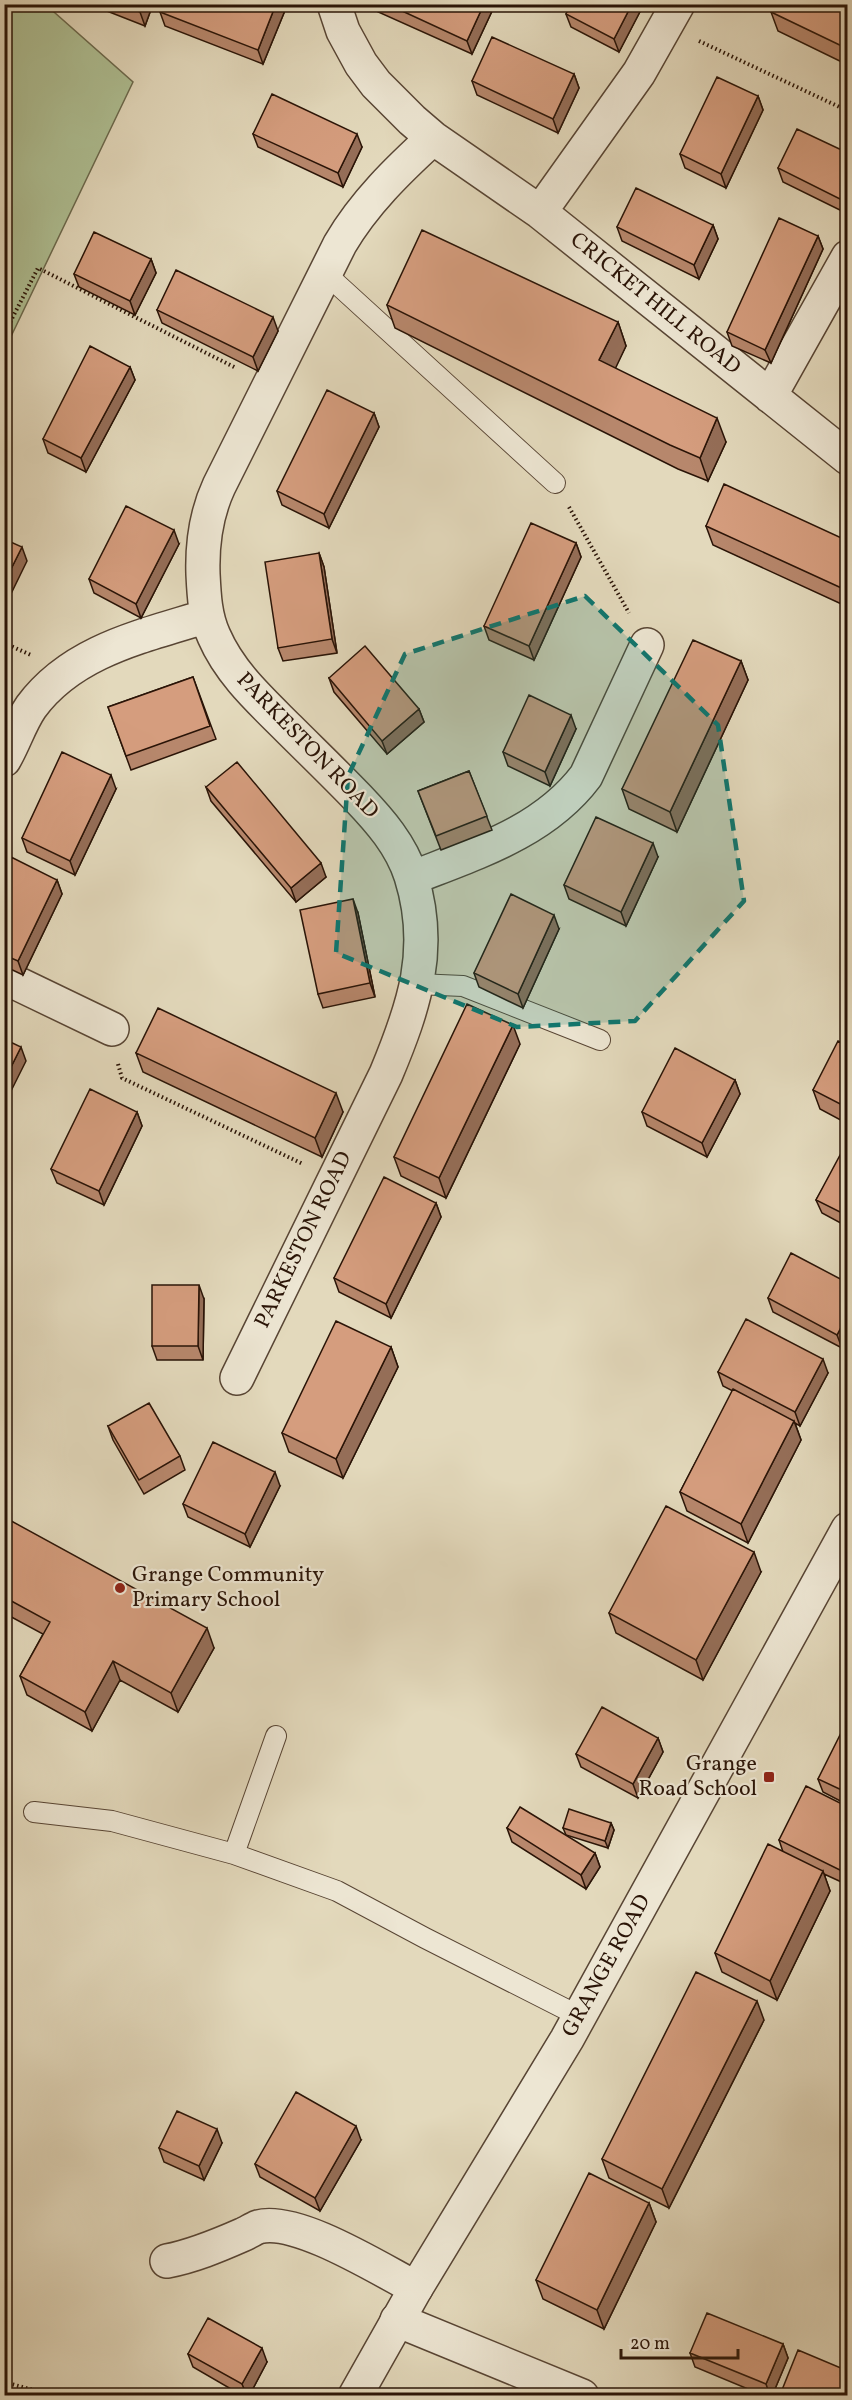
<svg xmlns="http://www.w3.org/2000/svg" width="852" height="2400" viewBox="0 0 852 2400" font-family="Vollkorn,serif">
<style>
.green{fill:#afc094;stroke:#6c6a4e;stroke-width:1.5}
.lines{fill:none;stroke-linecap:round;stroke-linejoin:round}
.service-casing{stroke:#584534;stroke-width:22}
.minor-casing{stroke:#584534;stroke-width:36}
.tertiary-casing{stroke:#584534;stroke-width:36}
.path{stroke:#2a1407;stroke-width:4;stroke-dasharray:1.5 3;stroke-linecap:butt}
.service{stroke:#ede6d3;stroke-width:20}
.minor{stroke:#ede6d3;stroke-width:33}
.tertiary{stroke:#ede6d3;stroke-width:33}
.wall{fill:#b7876c;stroke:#2a1407;stroke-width:1.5}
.shaded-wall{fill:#956e58;stroke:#2a1407;stroke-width:1.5}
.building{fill:#d59d7e;stroke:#2a1407;stroke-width:1.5}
.marked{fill:#0f766e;fill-opacity:0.2;stroke:#0f766e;stroke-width:4.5;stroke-dasharray:12 8;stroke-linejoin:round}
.poi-dot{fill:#8f2418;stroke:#ede6d3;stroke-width:2}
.labels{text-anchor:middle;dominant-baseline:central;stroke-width:4.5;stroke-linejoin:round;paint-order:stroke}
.street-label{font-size:22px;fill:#2a1407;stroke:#ede6d3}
.poi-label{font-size:22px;fill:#2a1407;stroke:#ede6d3;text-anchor:start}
</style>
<rect width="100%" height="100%" fill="#e3d9bc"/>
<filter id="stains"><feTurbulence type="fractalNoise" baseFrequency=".00333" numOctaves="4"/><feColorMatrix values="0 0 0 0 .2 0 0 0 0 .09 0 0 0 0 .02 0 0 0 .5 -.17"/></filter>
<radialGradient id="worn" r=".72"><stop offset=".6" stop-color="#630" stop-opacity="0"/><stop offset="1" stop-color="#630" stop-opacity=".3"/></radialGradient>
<path class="green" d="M5 4 46 5 133 82 5 349Z"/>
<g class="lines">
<g class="service-casing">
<path id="service" d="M325 273 555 483
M417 984 463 986 600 1040
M34 1812 112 1821 234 1854 337 1891 425 1938 579 2016
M234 1854 276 1736"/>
</g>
<g class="minor-casing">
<path id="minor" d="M334 4 343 31 361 64 376 84 412 120 433 138 540 212 848 458
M540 212 639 73 678 4
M770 396 848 257
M4 760C14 743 20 723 31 707 73 650 144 636 207 616
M412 878C475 853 544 832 586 776L647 645
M4 977 112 1029
M237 1378 386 1074C414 1007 434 949 411 876 401 845 380 821 358 798 335 774 311 751 288 728 260 700 230 673 214 636 205 617 204 595 203 574 202 543 206 514 219 486L340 244C364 203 398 170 433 138
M167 2261C193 2256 217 2246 242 2235 247 2233 253 2229 258 2227 296 2216 381 2270 416 2288
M397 2320 582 2396"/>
</g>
<g class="tertiary-casing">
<path id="tertiary" d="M355 2396 416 2288 567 2039 848 1529"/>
</g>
<path class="path" d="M699 41 848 111
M4 334 38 268 236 368
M569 507 629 613
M4 643 31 655
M118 1064 122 1078 303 1164
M4 2382 55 2396"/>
<use href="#service" class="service"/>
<use href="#minor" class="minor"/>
<use href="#tertiary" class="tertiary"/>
</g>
<path class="wall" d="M89 4H153L145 26Z
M163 4H284L286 8 263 64 165 26 160 12Z
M374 4H491L493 9 472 54 376 11Z
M644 4 619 52 571 27 566 14Z
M848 4V65L778 31 771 12Z
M574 74 579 88 558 133 477 95 472 81Z
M758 96 763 110 726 188 685 168 680 154Z
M253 134 362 147 343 187 258 147Z
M848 153V214L783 182 778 168Z
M713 225 718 239 699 279 622 241 617 227Z
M818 236 823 249 771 363 732 346 727 332Z
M151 259 156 273 135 315 79 287 74 274Z
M387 305 618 322 626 346 615 368 726 442 708 481 678 469 395 328Z
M157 310 278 331 258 371 162 323Z
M130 367 135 380 86 472 48 453 43 439Z
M374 413 379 427 329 528 282 505 277 491Z
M706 526 848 541V607L713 545Z
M576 543 581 557 534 660 489 640 484 626Z
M179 544 141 618 94 593 89 579Z
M319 553 324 567 337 653 283 661 278 648Z
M741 661 748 680 677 832 629 809 622 789Z
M193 677 216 739 131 770 108 707Z
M329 678 419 709 424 722 387 754 334 692Z
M576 729 550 786 508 766 503 752Z
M469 771 492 830 441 850 418 791Z
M206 787 326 877 296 902 211 801Z
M116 789 75 875 27 852 22 838Z
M658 857 626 926 569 899 564 885Z
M4 870 57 880 62 894 23 975 4 966Z
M358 913 375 997 323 1008 318 994Z
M559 929 523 1008 479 987 474 973Z
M520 1044 446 1198 401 1176 394 1157Z
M848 1046V1124L820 1109 813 1090Z
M136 1053 343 1112 322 1157 143 1072Z
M735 1080 740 1094 707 1157 647 1126 642 1112Z
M137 1112 142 1126 104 1205 57 1183 51 1169Z
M848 1145V1227L822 1213 816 1200Z
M436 1203 441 1217 391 1318 339 1292 334 1278Z
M848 1283 842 1348 773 1312 768 1298Z
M204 1299 203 1360H157L152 1346Z
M391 1347 398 1367 343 1478 289 1452 282 1433Z
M718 1372 828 1373 800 1426 795 1423 801 1440 748 1543 687 1511 680 1492 733 1391 723 1386Z
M108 1426 180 1456 185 1470 144 1494 113 1440Z
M280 1486 250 1547 188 1517 183 1504Z
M4 1517 214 1648 178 1712 120 1680 92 1731 27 1695 20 1676 43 1634 4 1613Z
M761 1572 703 1680 616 1633 609 1613Z
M848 1736V1805L823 1792 818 1779Z
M658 1738 663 1752 638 1798 581 1767 576 1754Z
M848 1807V1885L824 1874 830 1891 777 2000 722 1972 715 1953 783 1852 779 1840Z
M611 1823 614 1830 608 1848 566 1835 563 1828Z
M507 1828 595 1853 600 1867 586 1889 512 1842Z
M764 2020 669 2208 609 2178 602 2159Z
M361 2140 320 2211 260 2177 255 2164Z
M222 2143 204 2180 164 2162 159 2148Z
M649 2203 656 2222 604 2329 543 2299 536 2280Z
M783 2344 788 2358 772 2396H765L695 2367 690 2353Z
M188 2354 267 2362 249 2396H243L193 2367Z
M782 2390 848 2396H784Z"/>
<path class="shaded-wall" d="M143 4H153L145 26 140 12Z
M276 4H284L286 8 263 64 258 50Z
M484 4H491L493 9 472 54 467 41Z
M632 4H644L619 52 614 39Z
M574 74 579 88 558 133 553 119Z
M758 96 763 110 726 188 721 174Z
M357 134 362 147 343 187 338 173Z
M713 225 718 239 699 279 694 265Z
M818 236 823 249 771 363 765 350Z
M151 259 156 273 135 315 130 301Z
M273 317 278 331 258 371 253 357Z
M618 322 626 346 608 384 599 360Z
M130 367 135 380 86 472 81 458Z
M374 413 379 427 329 528 324 514Z
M717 418 726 442 708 481 700 458Z
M174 530 179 544 141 618 136 604Z
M576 543 581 557 534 660 529 646Z
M22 547 27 561 6 604 4 601V583Z
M319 553 324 567 337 653 332 639Z
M741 661 748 680 677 832 670 812Z
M419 709 424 722 387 754 382 741Z
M571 715 576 729 550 786 545 772Z
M111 775 116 789 75 875 70 861Z
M653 843 658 857 626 926 621 912Z
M321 863 326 877 296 902 291 888Z
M57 880 62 894 23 975 18 961Z
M353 899 358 913 375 997 370 983Z
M554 915 559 929 523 1008 518 994Z
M513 1025 520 1044 446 1198 439 1178Z
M21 1047 26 1061 6 1101 4 1096V1081Z
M735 1080 740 1094 707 1157 702 1143Z
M336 1093 343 1112 322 1157 315 1138Z
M137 1112 142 1126 104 1205 99 1191Z
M436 1203 441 1217 391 1318 386 1304Z
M199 1285 204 1299 203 1360 198 1346Z
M848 1314V1337L842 1348 837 1335Z
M391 1347 398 1367 343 1478 336 1459Z
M823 1359 828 1373 800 1426 795 1412Z
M794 1421 801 1440 748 1543 741 1524Z
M275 1472 280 1486 250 1547 245 1534Z
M754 1552 761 1572 703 1680 696 1660Z
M207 1628 214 1648 178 1712 171 1693Z
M113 1661 120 1680 92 1731 85 1712Z
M658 1738 663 1752 638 1798 633 1784Z
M611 1823 614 1830 608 1848 605 1841Z
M595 1853 600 1867 586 1889 581 1875Z
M823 1871 830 1891 777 2000 770 1981Z
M757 2001 764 2020 669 2208 662 2189Z
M356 2126 361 2140 320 2211 315 2198Z
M217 2129 222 2143 204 2180 199 2166Z
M649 2203 656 2222 604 2329 597 2310Z
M783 2344 788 2358 772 2396H770L766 2384Z
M262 2348 267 2362 249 2396H247L242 2384Z"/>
<path class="building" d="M120 4H143L140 12Z
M163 4H276L258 50 160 12Z
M387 4H484L467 41Z
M571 4H632L614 39 566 14Z
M774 4H848V49L771 12Z
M492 37 574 74 553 119 472 81Z
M717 77 758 96 721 174 680 154Z
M272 94 357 134 338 173 253 134Z
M797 129 848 153V203L778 168Z
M636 188 713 225 694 265 617 227Z
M779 218 818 236 765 350 727 332Z
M422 230 618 322 599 360 717 418 700 458 670 445 387 305Z
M94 232 151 259 130 301 74 274Z
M176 270 273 317 253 357 157 310Z
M90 346 130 367 81 458 43 439Z
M327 390 374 413 324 514 277 491Z
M724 484 848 541V591L706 526Z
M126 506 174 530 136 604 89 579Z
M531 523 576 543 529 646 484 626Z
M4 539 22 547 4 583Z
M319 553 332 639 278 648 265 562Z
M693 640 741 661 670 812 622 789Z
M365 646 419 709 382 741 329 678Z
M193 677 210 726 126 756 108 707Z
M529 695 571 715 545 772 503 752Z
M62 752 111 775 70 861 22 838Z
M237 762 321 863 291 888 206 787Z
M469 771 487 816 436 836 418 791Z
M596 817 653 843 621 912 564 885Z
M11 857 57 880 18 961 4 955V870Z
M511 894 554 915 518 994 474 973Z
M353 899 370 983 318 994 300 910Z
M467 1004 513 1025 439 1178 394 1157Z
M158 1008 336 1093 315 1138 136 1053Z
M4 1039 21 1047 4 1081Z
M838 1041 848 1046V1108L813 1090Z
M675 1048 735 1080 702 1143 642 1112Z
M90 1089 137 1112 99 1191 51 1169Z
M846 1144 848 1145V1216L816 1200Z
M384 1177 436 1203 386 1304 334 1278Z
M791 1253 848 1283V1314L837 1335 768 1298Z
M152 1285H199L198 1346H152Z
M746 1319 823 1359 795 1412 718 1372Z
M336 1321 391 1347 336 1459 282 1433Z
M733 1389 794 1421 741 1524 680 1492Z
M149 1403 180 1456 139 1480 108 1426Z
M213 1442 275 1472 245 1534 183 1504Z
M666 1506 754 1552 696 1660 609 1613Z
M4 1517 207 1628 171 1693 113 1661 85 1712 20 1676 50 1622 4 1597Z
M602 1707 658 1738 633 1784 576 1754Z
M841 1733 848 1736V1793L818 1779Z
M806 1786 848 1807V1874L779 1840Z
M520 1807 595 1853 581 1875 507 1828Z
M569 1809 611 1823 605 1841 563 1828Z
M768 1844 823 1871 770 1981 715 1953Z
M696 1972 757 2001 662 2189 602 2159Z
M296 2092 356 2126 315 2198 255 2164Z
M177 2111 217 2129 199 2166 159 2148Z
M589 2173 649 2203 597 2310 536 2280Z
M707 2313 783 2344 766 2384 690 2353Z
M208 2318 262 2348 242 2384 188 2354Z
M798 2350 848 2371V2396H794L782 2390Z"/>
<path class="marked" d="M585 596 718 725 744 901 635 1021 517 1027 336 953 348 776 405 654Z"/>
<g class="poi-dot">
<circle cx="120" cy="1588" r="6"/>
<rect x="763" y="1771" width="12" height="12" rx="3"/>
</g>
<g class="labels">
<g class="street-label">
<text transform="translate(655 304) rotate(39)">CRICKET HILL ROAD</text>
<text transform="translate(307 746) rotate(46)">PARKESTON ROAD</text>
<text transform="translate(304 1240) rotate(-64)">PARKESTON ROAD</text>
<text transform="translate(607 1966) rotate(-61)">GRANGE ROAD</text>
</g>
<g class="poi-label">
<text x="132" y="1575">Grange Community<tspan x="132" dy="25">Primary School</tspan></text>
<text x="757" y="1764" text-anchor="end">Grange<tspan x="757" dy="25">Road School</tspan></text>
</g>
</g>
<rect width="852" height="2400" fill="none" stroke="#e3d9bc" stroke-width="24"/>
<rect x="6" y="6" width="840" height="2388" fill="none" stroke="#2a1407" stroke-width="3"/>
<rect x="12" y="12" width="828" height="2376" fill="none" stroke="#2a1407" stroke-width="1.5"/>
<path d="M621 2349v9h117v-9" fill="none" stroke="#2a1407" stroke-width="3"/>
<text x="630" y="2349" font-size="18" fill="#2a1407" stroke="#ede6d3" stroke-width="4.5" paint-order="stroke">20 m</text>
<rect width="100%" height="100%" filter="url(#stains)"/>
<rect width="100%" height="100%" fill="url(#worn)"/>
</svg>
